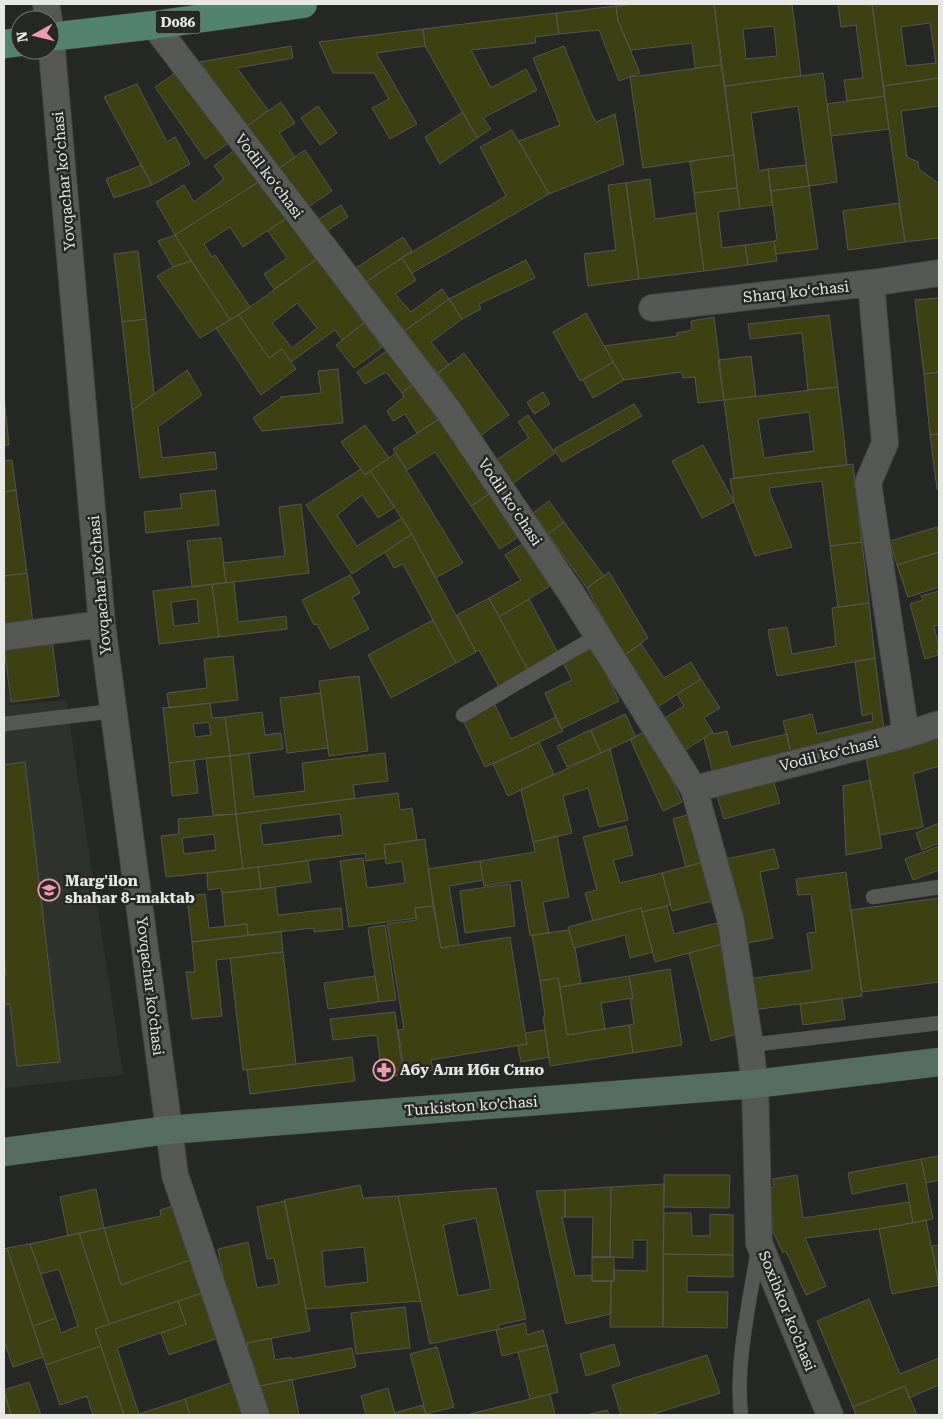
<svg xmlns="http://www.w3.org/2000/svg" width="943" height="1419" viewBox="0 0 943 1419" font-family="'Roboto Serif',serif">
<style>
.built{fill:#2e342d}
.building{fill:#3d4011;stroke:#555652;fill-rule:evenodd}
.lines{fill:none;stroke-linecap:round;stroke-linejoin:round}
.lane-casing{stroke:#434542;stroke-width:15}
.street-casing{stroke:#434542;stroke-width:28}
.secondary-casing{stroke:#434542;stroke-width:29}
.primary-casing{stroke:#434542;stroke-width:29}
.lane{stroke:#565855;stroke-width:14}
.street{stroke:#565855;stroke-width:26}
.secondary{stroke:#546e62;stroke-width:28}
.primary{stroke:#518370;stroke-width:28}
.labels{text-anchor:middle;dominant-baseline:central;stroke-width:5;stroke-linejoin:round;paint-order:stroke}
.shield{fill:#262825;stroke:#adaeac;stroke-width:1}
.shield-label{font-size:14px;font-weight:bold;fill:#e7e8e6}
.street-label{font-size:15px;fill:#e7e8e6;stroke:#262825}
.poi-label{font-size:15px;font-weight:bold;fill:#e7e8e6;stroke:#262825;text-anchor:start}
</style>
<rect width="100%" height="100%" fill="#262825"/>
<path class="built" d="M4 659 10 705 66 700 123 1075 4 1088Z"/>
<path class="building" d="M637 4H714L721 65 695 68 692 43 631 50 618 21 616 6Z
M714 4H792L801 76 725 86ZM774 26 777 56 746 59 743 29Z
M838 4H872L885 96 847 101 844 80 863 78 856 25 841 27Z
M872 4H939V78L883 86ZM930 23 936 63 906 66 901 27Z
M616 6 618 21 640 73 619 81 599 30 559 34 556 13Z
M556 13 559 34 535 37 536 43 471 50 491 88 526 69 537 90 483 118 491 129 477 138 425 46 423 29Z
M423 29 425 46 376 53 417 124 390 139 372 108 389 99 374 73H333L319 42Z
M291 46 293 58 237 68 268 110 247 126 200 62Z
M564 46 591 113 596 122 615 114 624 164 549 194 519 141 560 125 533 58Z
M721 65 734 155 643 168 630 77Z
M180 70 230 142 205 159 155 87Z
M823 73 837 182 809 186 798 106 751 113 759 171 768 169 772 205 740 209 725 86Z
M939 78V106L901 111 907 157 918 162 919 169 939 184V238L905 242 883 86Z
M137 84 167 142 175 137 190 164 152 185 104 97Z
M885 96 889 129 831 136 827 104Z
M281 102 295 123 279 133 295 157 278 169 247 126Z
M318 106 337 133 320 145 301 118Z
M463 112 477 138 440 164 425 137Z
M512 130 549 194 412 273 402 258 506 196 480 147Z
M235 150 260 181 175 235 156 202 184 185 194 202 224 179 214 166Z
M305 150 332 191 307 208 278 169Z
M734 155 737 188 694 193 690 161Z
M142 165 152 185 114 198 106 179Z
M806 165 809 186 771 191 768 169Z
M650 179 655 219 696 213 704 271 639 279 626 183Z
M260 181 288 217 243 247 230 227 204 244 212 257 215 255 250 307 230 320 175 235Z
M626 183 639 279 588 286 584 254 616 250 608 185Z
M809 186 818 249 776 254 774 241 777 240 771 191Z
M737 188 740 209 718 212 722 248 745 245 748 265 704 271 694 193Z
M899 203 905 242 848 250 843 211Z
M341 205 348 217 325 232 316 221Z
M288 217 317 259 274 289 264 274 287 258 268 231Z
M175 235 191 261 173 267 158 241Z
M403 237 412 251 363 284 353 270Z
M774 241 777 261 748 265 745 245Z
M138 251 146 319 122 322 114 254Z
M402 258 416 280 395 294 411 312 442 289 449 299 403 332 363 284Z
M317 259 364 323 342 340 335 330 291 362 282 349 269 358 239 315ZM297 303 317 328 292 348 272 323Z
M526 260 535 278 479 304 481 309 462 319 449 299Z
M191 261 230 320 200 338 157 276 173 267Z
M939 298V372L924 374 915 300Z
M449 299 462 319 431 342 449 365 438 373 403 332Z
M586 313 613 362 580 381 553 332Z
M239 315 269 358 282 349 296 369 261 395 216 328Z
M829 315 838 387 808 390 802 333 750 339 748 324Z
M714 317 724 400 698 403 695 377 683 378 682 372 624 380 604 346 677 336V333L692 330 691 321Z
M146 319 154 394 132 410 122 322Z
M364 323 382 347 354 368 336 345Z
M391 348 414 383 402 393 386 372 365 384 357 372Z
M464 353 509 415 480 436 438 373Z
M751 356 756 396 724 400 718 360Z
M613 362 624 380 593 398 583 380Z
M338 369 343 423 262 431 253 418 281 398 280 397 321 393 318 371Z
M187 370 202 395 158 427 162 458 215 452 217 469 140 478 132 410Z
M939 372V434L930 435 924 374Z
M414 383 439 419 417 433 405 414 393 421 387 411 404 397 402 393Z
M838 387 847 465 734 478 724 400ZM809 412 814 451 764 458 758 419Z
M543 392 550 404 534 414 527 402Z
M4 397 9 445H4Z
M634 404 642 416 562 462 554 449Z
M528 415 555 453 512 484 496 460 529 438 518 422Z
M439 419 489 494 471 506 435 452 407 470 393 449Z
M365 425 389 458 365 475 341 442Z
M939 434V489H937L930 435Z
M703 445 734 502 702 518 672 461Z
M396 453 463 563 435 578 412 534 370 471Z
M12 460 16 490 4 492V461Z
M853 464 862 542 830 546 822 481 769 488 770 493 792 547 755 556 734 502 730 479Z
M361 469 365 475 370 471 395 507 378 518 362 495 337 515 357 546 402 518 412 534 352 574 306 505Z
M16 490 27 573 4 576V492Z
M215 490 219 525 146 533 144 512 182 508 180 494Z
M489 494 518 537 500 549 471 506Z
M549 501 564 522 548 534 533 513Z
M301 504 309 573 226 583 223 563 285 556 279 507Z
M564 522 604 576 587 588 548 534Z
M937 527 939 534V552L897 565 890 541Z
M412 534 476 652 456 663 403 564 394 568 385 552Z
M221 538 226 583 192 587 187 541Z
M862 542 869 603 838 607 830 546Z
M522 544 550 586 499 617 489 598 521 580 505 555Z
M939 552V587L908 597 897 565Z
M609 572 648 638 623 656 587 588Z
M27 573 33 623 4 626V576Z
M350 575 360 593 352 597 369 629 330 649 317 624 314 625 302 600Z
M234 582 238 622 286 616 287 629 219 637 212 584Z
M212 584 219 637 159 644 153 591ZM197 599 199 623 174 626 171 602Z
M939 591V625L934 626 939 649 937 650 938 655 925 659 910 604 923 600 921 596Z
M489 598 528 670 499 687 479 650 476 652 457 615Z
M529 599 557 651 528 670 499 617Z
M869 603 875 658 777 676 768 630 787 627 792 654 836 646 832 608Z
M433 620 456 663 391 698 368 655Z
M52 640 59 696 11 702 4 646Z
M641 644 664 678 691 662 701 679 656 708 623 656Z
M594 647 619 701 561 729 545 693 572 680 563 662Z
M233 656 238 700 169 708 167 693 207 688 204 659Z
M875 658 884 731 791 754 783 721 812 714 817 734 873 721 872 713 862 716 855 661Z
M359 676 368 751 329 756 319 681Z
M701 679 720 708 704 718 713 732 684 751 663 719 684 706 677 694Z
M321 693 328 748 287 753 280 698Z
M210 703 212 718 225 717 230 756 169 763 163 708ZM209 722 211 735 195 737 193 724Z
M494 703 511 739 556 717 563 731 485 767 462 718Z
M262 712 265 735 281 733 283 749 230 756 225 717Z
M625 714 636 737 601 753 591 730Z
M590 730 601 753 567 767 557 746Z
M649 730 682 802 663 811 630 739Z
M727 731 731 747 787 734 791 754 713 773 704 738 713 732 714 734Z
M939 737V766L913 774 923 827 880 835 865 752Z
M539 742 554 774 508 796 493 764Z
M610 749 628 820 599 827 588 788 563 796 572 833 533 842 521 790Z
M249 753 254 797 305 791 302 763 385 753 388 781 353 785 355 798 236 814 230 756Z
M230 756 236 814 213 815 206 758Z
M194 760 198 793 172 796 169 763Z
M25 762 60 1062 17 1066 10 1004 4 1005V976H6L4 955V765Z
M773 780 780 803 724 819 717 796Z
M870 780 882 848 846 855 843 786Z
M398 793 400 810 412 808 417 840 384 845 386 858 366 861 365 853 243 869 236 814ZM340 814 343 835 263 845 260 824Z
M694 813 707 861 686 867 673 819Z
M236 814 243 869 166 877 161 836 179 834 178 819ZM214 834 216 850 184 854 182 838Z
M939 823V843L922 850 916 833Z
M626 826 633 855 613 860 620 883 662 873 671 905 642 912 641 908 593 921 585 893 597 890 583 837Z
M557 836 569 897 543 902 549 933 530 936 521 880 484 886 480 861 535 852 533 842Z
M425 839 433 906 415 908 416 918 349 927 340 861 363 858 367 888 405 883 402 861 386 864 384 845Z
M939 846V870L913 880 905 859Z
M774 849 779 868 760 872 773 938 743 944 726 859Z
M308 861 311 882 261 889 258 867Z
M480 861 483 880 449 886 459 945 441 948 428 869Z
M707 861 716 900 672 911 662 873Z
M258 867 261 889 222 893 221 888 208 890 207 873Z
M846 872 862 996 752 1010 748 979 812 970 807 933 816 932 811 894 798 895 796 879Z
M510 884 515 926 465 933 460 891Z
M275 887 278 915 341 908 343 929 314 932V928L248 935 247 924 225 926 222 893Z
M205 894 209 928 247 924 248 935 192 942 187 896Z
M939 898V982L862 992 851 910Z
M433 906 441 948 510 937 527 1044 431 1060 433 1070 405 1074 398 1030 404 1029 387 924 417 920 415 908Z
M667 906 674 934 717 923 723 944 655 962 642 912Z
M641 908 653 952 630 958 625 935 574 948 568 927Z
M385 925 396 1000 379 1002 368 928Z
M569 930 574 948H575L581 983 560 987 558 978 540 981 532 935Z
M281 932 283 952 216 960 222 1016 192 1019 186 972H195L192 942Z
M723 944 745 1032 711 1041 689 953Z
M283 952 296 1064 243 1070 230 958Z
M670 969 682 1045 633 1053 629 1025 634 1024 630 999 633 998 629 976Z
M375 976 379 1002 328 1009 324 983Z
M629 976 633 998 601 1003 605 1029 567 1035 560 987Z
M558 978 567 1035 629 1025 633 1053 550 1066 543 1017 545 1016 540 981Z
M842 998 845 1019 803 1025 800 1004Z
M395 1012 403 1075 382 1077 377 1035 333 1040 330 1019Z
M545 1030 549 1057 521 1062 518 1046 527 1044 525 1033Z
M352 1057 355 1081 250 1094 247 1070Z
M939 1156V1180L926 1183 921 1159Z
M921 1159 933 1219 913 1223 906 1183 852 1194 848 1173Z
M664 1175H730L729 1208 664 1207Z
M797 1175 803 1218 909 1202 913 1223 879 1229 805 1238 826 1286 806 1295 786 1251 783 1253 769 1223 759 1189 774 1187 773 1179Z
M664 1184 663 1327H610L611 1281H614V1270L647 1271V1240H633V1258L610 1257 611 1187Z
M360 1185 363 1198 398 1196 421 1301 306 1309 284 1200ZM364 1247 368 1282 325 1287 322 1251Z
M611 1187 610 1257H592L593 1217H565V1190Z
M496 1188 526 1319 498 1325 499 1329 430 1344 398 1196ZM476 1218 491 1289 458 1296 443 1225Z
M96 1189 104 1228 68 1236 60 1197Z
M565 1190V1217H562L575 1276 592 1275V1281H611V1314L566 1324 536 1191Z
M285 1201 310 1331 237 1345 218 1249 248 1242 257 1288 279 1284 274 1258 267 1259 257 1207Z
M180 1204 198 1257 121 1285 104 1228 161 1216 160 1210Z
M664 1213H691L692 1236H710V1214L733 1215V1255L663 1254Z
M926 1220 939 1285 892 1294 879 1229Z
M104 1228 121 1285 198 1257 209 1291 109 1324 79 1233Z
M79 1233 109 1324 95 1329 101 1346 46 1365 33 1326 56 1318 61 1333 78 1326 59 1269 41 1274 30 1244Z
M30 1244 56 1318 33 1326 7 1248Z
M939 1245V1287L932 1246Z
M7 1248 43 1357 13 1367 4 1341V1249Z
M663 1254 733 1255V1277L687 1276V1292H728L727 1328 663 1327Z
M592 1257H614V1281H592Z
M209 1291 224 1336 169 1355 161 1333 186 1324 178 1301Z
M869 1299 900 1374 939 1358V1385L909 1398 905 1386 853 1407 817 1321Z
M178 1301 186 1324 117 1348 139 1414 185 1399 190 1415H124L95 1329Z
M405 1307 410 1348 356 1354 351 1313Z
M525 1323 527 1335 543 1330 547 1345 502 1356 496 1330Z
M271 1338 275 1360 291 1357V1359L352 1348 356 1367 256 1387 247 1343Z
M614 1344 620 1365 586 1376 580 1354Z
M547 1345 558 1392 530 1399 518 1352Z
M101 1346 124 1415H93L87 1396 60 1405 46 1365Z
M437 1347 454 1407 426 1414 410 1354Z
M707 1355 720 1393 650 1415H621L612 1385Z
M292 1379 299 1415H262L256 1387Z
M238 1380 250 1415H190L185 1399Z
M29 1382 41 1415H11L4 1390Z
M905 1386 917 1415H856L853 1407Z
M388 1388 395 1415H366L361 1396Z
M4 1393 11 1415H4Z
M550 1394 555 1415H466Z
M423 1405 426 1415H395L394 1413Z
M607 1410 609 1415H586Z"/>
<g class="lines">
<g class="lane-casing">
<path id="lane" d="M463 715 597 636
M4 724 114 711
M873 897 939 887
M750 1045 939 1023
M741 1415C735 1364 750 1300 758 1249"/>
</g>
<g class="street-casing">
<path id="street" d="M46 4 49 20
M154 25 448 410 571 593 694 789 906 735 939 724
M50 28 102 624 175 1175 256 1415
M871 283 885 443 868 483 906 735
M652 308 871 283 939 273
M4 637 102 624
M694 789 731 922 750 1045 755 1084 759 1243 830 1415"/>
</g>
<g class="secondary-casing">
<path id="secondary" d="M4 1152 168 1130 755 1084 939 1062"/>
</g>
<g class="primary-casing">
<path id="primary" d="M50 37 154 25 303 4
M4 44 20 42"/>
</g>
<use href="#lane" class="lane"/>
<use href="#street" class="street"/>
<use href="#secondary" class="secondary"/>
<use href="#primary" class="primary"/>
</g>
<defs>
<g id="school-ring" transform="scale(1.125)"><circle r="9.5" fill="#262825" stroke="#f29aae" stroke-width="1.5"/><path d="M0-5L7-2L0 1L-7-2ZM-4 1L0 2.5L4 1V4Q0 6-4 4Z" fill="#f29aae"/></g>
<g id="pharmacy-ring" transform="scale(1.125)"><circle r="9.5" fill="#262825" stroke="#f29aae" stroke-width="1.5"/><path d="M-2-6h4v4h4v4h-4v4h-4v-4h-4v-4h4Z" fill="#f29aae"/></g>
</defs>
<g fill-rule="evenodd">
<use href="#school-ring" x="49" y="890"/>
<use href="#pharmacy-ring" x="384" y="1070"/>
</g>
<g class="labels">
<rect class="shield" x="155.5" y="10.5" width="45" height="23" rx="4"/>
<g class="shield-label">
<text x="178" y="22">D086</text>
</g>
<g class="street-label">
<text transform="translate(269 176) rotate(53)">Vodil koʻchasi</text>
<text transform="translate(64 181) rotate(-95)">Yovqachar koʻchasi</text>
<text transform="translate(796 292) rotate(-6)">Sharq koʻchasi</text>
<text transform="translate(510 502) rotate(56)">Vodil koʻchasi</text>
<text transform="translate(100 585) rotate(-95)">Yovqachar koʻchasi</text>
<text transform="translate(829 754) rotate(-14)">Vodil koʻchasi</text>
<text transform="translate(150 986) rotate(83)">Yovqachar koʻchasi</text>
<text transform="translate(471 1106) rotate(-4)">Turkiston ko’chasi</text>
<text transform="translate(787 1311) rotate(68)">Soxibkor ko'chasi</text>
</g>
<g class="poi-label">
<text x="65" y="881">Marg'ilon<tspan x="65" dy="17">shahar 8-maktab</tspan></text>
<text x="400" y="1070">Абу Али Ибн Сино</text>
</g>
</g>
<rect width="943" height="1419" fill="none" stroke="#e7e8e6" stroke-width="10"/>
<g transform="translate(35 35) rotate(262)"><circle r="24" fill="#262825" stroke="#737572"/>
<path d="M0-4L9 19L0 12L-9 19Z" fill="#f29aae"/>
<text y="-8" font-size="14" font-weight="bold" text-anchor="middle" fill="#e7e8e6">N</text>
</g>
</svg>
